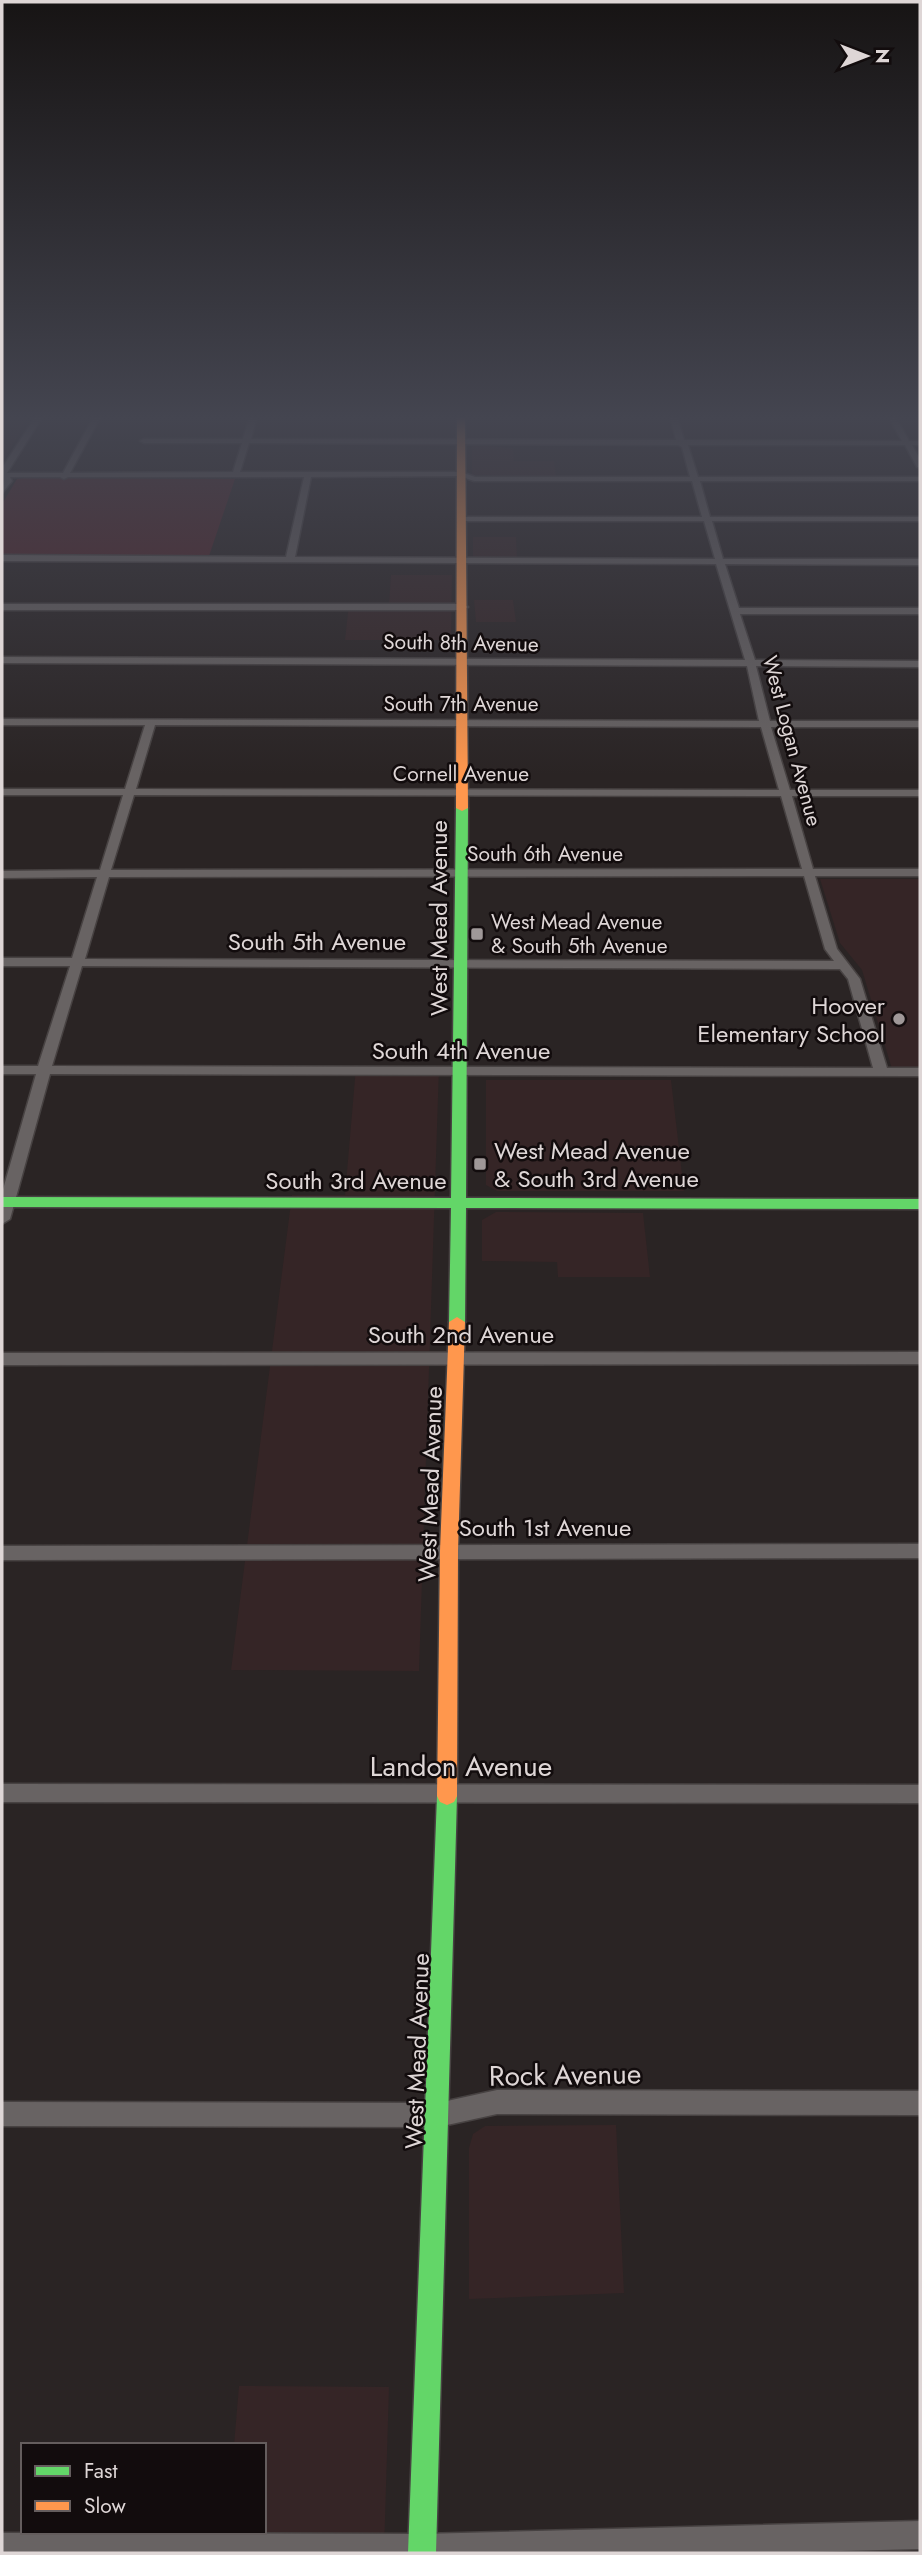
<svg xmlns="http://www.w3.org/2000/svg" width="922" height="2555" viewBox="0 0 922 2555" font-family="Jost,sans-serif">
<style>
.built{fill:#352526}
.green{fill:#4f2127}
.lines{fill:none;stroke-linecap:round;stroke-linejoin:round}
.street-casing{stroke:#474242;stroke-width:3}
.fast-casing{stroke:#474242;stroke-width:3}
.slow-casing{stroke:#474242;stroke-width:3}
.street{fill:#686363;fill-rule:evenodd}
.fast{fill:#63d668;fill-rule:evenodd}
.slow{fill:#ff974d;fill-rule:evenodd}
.poi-dot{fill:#9f9898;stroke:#120c0d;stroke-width:2.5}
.labels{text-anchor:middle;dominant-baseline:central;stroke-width:5;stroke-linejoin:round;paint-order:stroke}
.far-street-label{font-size:21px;fill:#ded6d6;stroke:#120c0d}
.far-poi-label{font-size:21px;fill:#ded6d6;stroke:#120c0d;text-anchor:start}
.street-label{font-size:24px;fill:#ded6d6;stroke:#120c0d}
.poi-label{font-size:24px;fill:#ded6d6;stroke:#120c0d;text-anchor:end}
.near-street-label{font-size:28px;fill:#ded6d6;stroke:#120c0d}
</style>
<rect width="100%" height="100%" fill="#2a2424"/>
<path class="built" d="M2 416H30L2 462Z
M472 445 513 448 514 461H554L556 477 472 475Z
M473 537H516L517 559 473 557Z
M391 575H452L451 640H345L349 604H389Z
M474 600H513L516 622H476Z
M820 879H920V1069H892L862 970 840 943Z
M356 1067H439L419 1671 231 1670 292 1195H345Z
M486 1080H671L684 1191H497L486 1185Z
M496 1212 643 1213 650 1277H558L557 1262 482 1261V1220Z
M616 2125 624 2293 469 2299V2148L473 2134 485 2126Z
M239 2386 389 2387 384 2553H151L153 2537H226V2532H264V2445H234Z"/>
<path class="green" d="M24 478 235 479 209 556 2 555V504L17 479Z"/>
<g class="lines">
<g class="street-casing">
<path id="street" d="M36 416H43L7 473H63L94 416H101L70 473 233 472 242 443H144L140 441 144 439H243L250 416H257L251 439 676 440 670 416H677L684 440 902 441 888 416H895L909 441H920V445H912L920 459V467H917L905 445H688L698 477H920V481H700L710 517H920V521H712L723 559H920V565L725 564 739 608H920V614H740L755 660 920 661V667L756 666 770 721H920V727H771L790 790H920V796H792L813 869H920V876H815L837 949 860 979 887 1068H920V1076L50 1074 10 1219 2 1224V1193L36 1074H2V1066H38L70 966H2V958H72L97 877 2 878V871L100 870 123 795H2V789H125L145 725H2V719L759 721 747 666 2 663V657L745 660 716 564 2 561V555L286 557 304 477H68L64 479 60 477H10L12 481 2 493 4 481 2 468ZM249 443 678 445 682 447 690 477H475L461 472H240ZM460 476 474 481H692L702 517H462L458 519 462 521H704L715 559 295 557 311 477ZM155 725 761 727 779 790 136 789ZM134 795 781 796 802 869 111 870ZM804 876 825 949 834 961 85 959 109 877ZM82 966 840 969 848 979 873 1068 52 1066Z
M2 604H463L468 607 463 610H2Z
M920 1352V1364L2 1365V1353Z
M920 1544V1558L2 1560V1546Z
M2 1784 920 1785V1803L2 1802Z
M497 2090 920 2091V2115L497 2114 438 2127 2 2126V2102L438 2103Z
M920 2521V2549L764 2553H2V2533L422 2534Z"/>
</g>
<g class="fast-casing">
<path id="fast" d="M462 805 468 808 466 1198 920 1199V1209L466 1208 465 1322 457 1327 449 1322 451 1208 2 1207V1197L451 1198 456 808Z
M447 1787 454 1790 457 1796 436 2553H408L437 1796 440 1790Z"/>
</g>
<g class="slow-casing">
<path id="slow" d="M457 416H465L468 808 462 811 456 808Z
M457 1317 465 1322 458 1551 457 1796 454 1802 447 1805 440 1802 437 1796 440 1551 449 1322Z"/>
</g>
<use href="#street" class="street"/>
<use href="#fast" class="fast"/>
<use href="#slow" class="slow"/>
</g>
<linearGradient id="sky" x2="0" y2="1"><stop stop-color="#171414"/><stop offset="0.54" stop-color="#444550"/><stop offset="1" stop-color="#444550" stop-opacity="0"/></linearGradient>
<rect width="922" height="774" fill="url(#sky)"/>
<g class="poi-dot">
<rect x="470" y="927" width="14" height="14" rx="3.5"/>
<circle cx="899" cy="1019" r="7"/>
<rect x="473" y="1157" width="14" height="14" rx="3.5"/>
</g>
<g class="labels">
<g class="far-street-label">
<text transform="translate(461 643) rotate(1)">South 8th Avenue</text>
<text x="461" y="704">South 7th Avenue</text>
<text transform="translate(792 741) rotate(75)">West Logan Avenue</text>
<text x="461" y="774">Cornell Avenue</text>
<text x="545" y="854">South 6th Avenue</text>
</g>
<g class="far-poi-label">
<text x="491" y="922">West Mead Avenue<tspan x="491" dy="24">&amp; South 5th Avenue</tspan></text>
</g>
<g class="street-label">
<text transform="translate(438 918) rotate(-90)">West Mead Avenue</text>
<text x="317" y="941">South 5th Avenue</text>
<text x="461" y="1050">South 4th Avenue</text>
<text x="356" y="1180">South 3rd Avenue</text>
<text x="461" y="1334">South 2nd Avenue</text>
<text transform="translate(430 1484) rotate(-88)">West Mead Avenue</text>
<text x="545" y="1527">South 1st Avenue</text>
<text transform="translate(417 2051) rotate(-88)">West Mead Avenue</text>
</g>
<g class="poi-label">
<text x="885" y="1005">Hoover<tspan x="885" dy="28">Elementary School</tspan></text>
<text x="494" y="1150" text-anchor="start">West Mead Avenue<tspan x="494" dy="28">&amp; South 3rd Avenue</tspan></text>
</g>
<g class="near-street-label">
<text x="461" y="1766">Landon Avenue</text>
<text transform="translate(565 2075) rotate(-1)">Rock Avenue</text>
</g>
</g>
<rect width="922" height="2555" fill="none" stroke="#ded6d6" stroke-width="7"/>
<rect x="21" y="2443" width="245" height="91" fill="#120c0d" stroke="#645d5d" stroke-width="2"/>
<rect x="35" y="2466" width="35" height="10" fill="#63d668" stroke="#645d5d" stroke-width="2"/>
<text x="84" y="2478" font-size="21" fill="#ded6d6">Fast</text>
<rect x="35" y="2501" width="35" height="10" fill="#ff974d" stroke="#645d5d" stroke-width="2"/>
<text x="84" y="2513" font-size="21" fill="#ded6d6">Slow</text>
<g transform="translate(866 56) rotate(90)" stroke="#120c0d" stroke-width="5" paint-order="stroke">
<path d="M0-5L12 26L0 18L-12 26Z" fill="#ded6d6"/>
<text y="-10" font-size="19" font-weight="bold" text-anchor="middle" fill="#ded6d6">N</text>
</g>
</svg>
